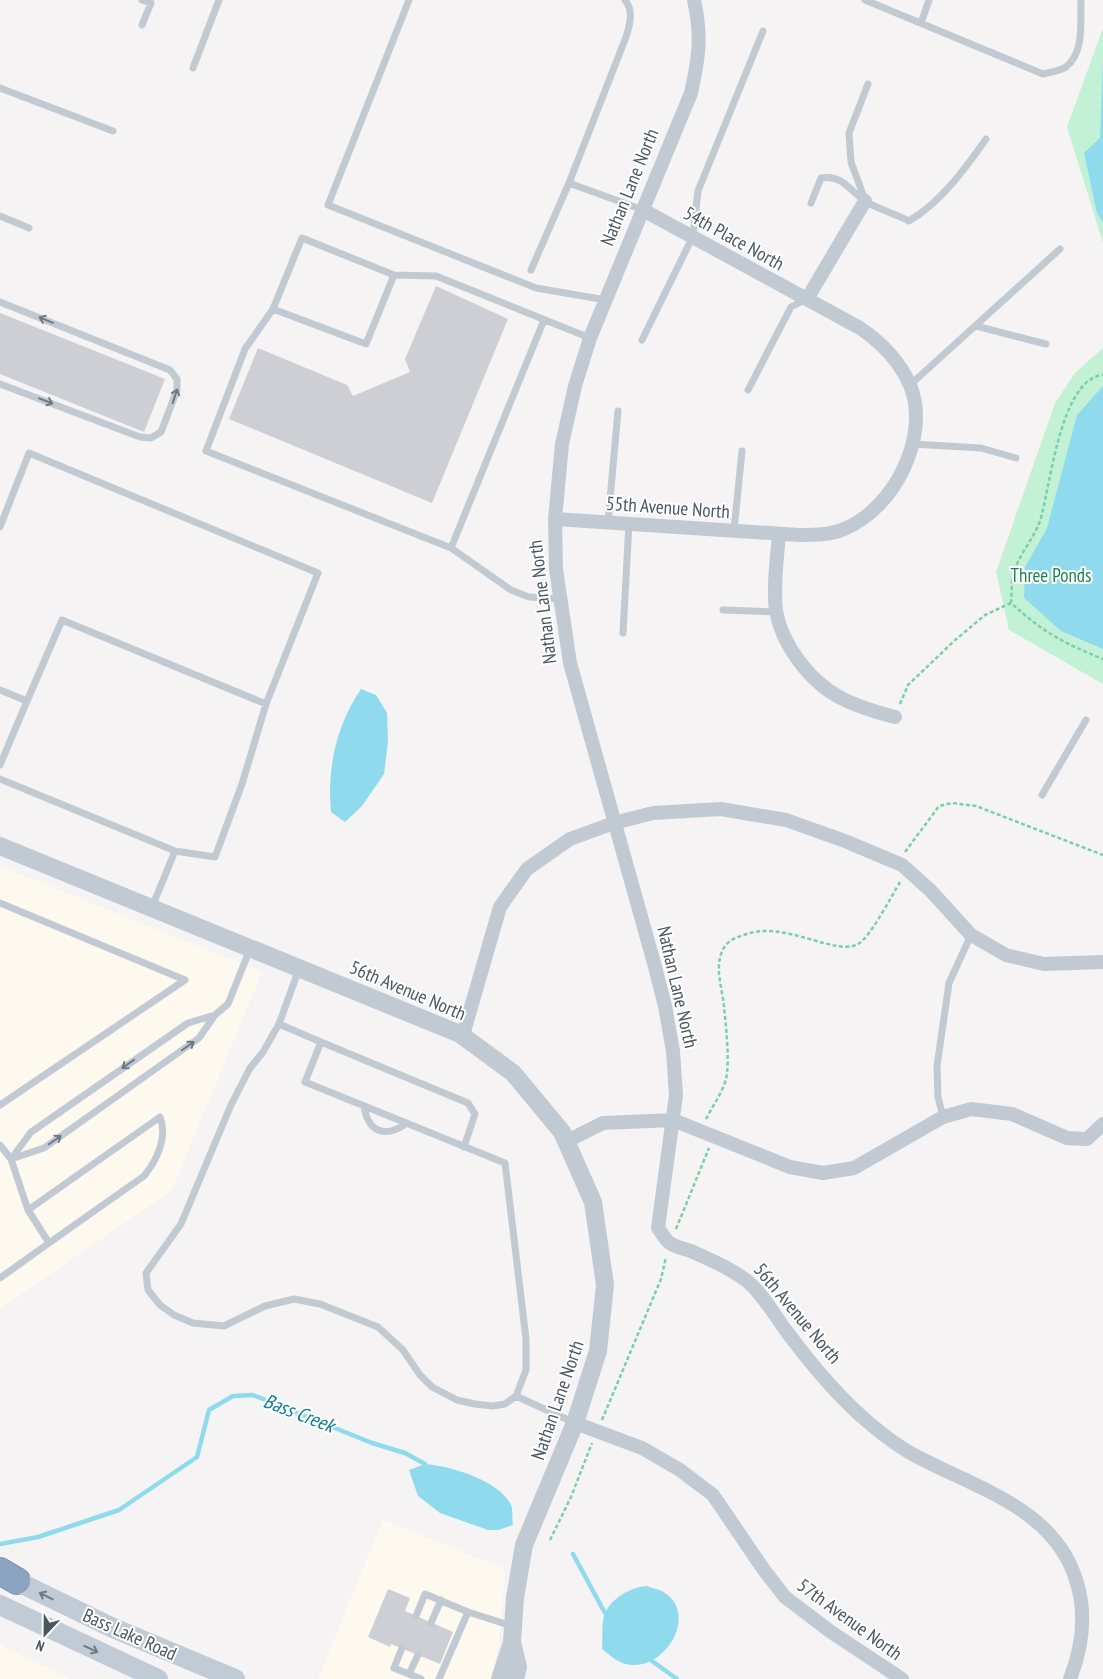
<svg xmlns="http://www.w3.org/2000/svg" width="1103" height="1679" viewBox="0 0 1103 1679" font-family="'PT Sans Narrow',sans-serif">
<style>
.commercial{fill:#fdf9ef}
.green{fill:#c3f1d5}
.water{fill:#90daee}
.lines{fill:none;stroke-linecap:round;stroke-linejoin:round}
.stream{stroke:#90daee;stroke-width:4.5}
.building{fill:#cdcfd5}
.motorway-casing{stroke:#7690ad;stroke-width:28}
.path{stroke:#7ad0a6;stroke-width:2.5;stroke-dasharray:4 2.5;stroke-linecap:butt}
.service{stroke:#c1cad2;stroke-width:7}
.minor{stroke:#c1cad2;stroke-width:14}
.tertiary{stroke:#c1cad2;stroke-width:18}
.secondary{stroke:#c1cbd6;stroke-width:20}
.motorway{stroke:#8ba5c1;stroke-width:26}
.oneway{stroke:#6e7983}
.oneway2{stroke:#6e7984}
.labels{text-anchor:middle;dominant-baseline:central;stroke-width:4;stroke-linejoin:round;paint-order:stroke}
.street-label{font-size:19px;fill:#4a5661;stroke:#fff}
.park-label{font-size:19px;fill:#17864f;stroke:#fff}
.water-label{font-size:20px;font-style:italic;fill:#0c7c9b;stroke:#fff}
</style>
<rect width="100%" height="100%" fill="#f5f3f3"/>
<path class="commercial" d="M0 866 262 972 172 1190 0 1309Z
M383 1520 505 1569 499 1642 492 1679H318Z
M0 1644 9 1649 70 1679H0Z"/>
<path class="green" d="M1103 28V243L1067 127Z
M1103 348V684L1009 630 996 572 1055 403 1075 373Z"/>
<path class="water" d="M1103 61V223L1097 213 1084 153 1100 138Z
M1103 386V649L1061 631 1024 598 1025 567 1047 528 1077 415Z
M361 689 376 695 387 713 388 742 384 774 362 806 345 822 331 812C327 768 336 726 361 689Z
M425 1464C450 1466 499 1480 511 1505 513 1510 512 1519 513 1525L498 1530H488L440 1513 418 1496 409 1470Z
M647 1586C651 1588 657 1589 662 1591 699 1612 668 1666 633 1665 620 1665 611 1656 602 1649 603 1639 601 1623 605 1613 612 1598 631 1587 647 1586Z"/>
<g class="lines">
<path class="stream" d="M0 1544 38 1537 119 1510 197 1457 209 1410 233 1396 253 1395 372 1443 405 1453 425 1464
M573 1554 605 1613
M652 1661 677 1679"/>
</g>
<path class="building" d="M436 286 508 319 432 503 229 419 258 348 347 385 353 396 410 372 405 359Z
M0 313 165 379 144 432 0 374Z
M388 1589 410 1598 405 1611 453 1632 440 1664 391 1644 390 1647 368 1637Z"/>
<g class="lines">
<g class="motorway-casing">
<path id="motorway" d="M0 1571 17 1581"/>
</g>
<path class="path" d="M1011 603C1012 592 1011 579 1015 569 1021 552 1034 538 1040 521 1050 490 1060 378 1103 375
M900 704 908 685 954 641 985 615 1011 603C1043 632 1063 643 1103 659
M905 852 939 806 952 803 976 806 1103 855
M706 1119C713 1105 725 1089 727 1074 729 1052 726 1027 724 1006 722 987 713 964 725 946 729 940 737 937 744 935 783 919 836 957 858 944 870 938 892 895 900 882
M676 1229 709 1148
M602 1420 661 1279 666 1257
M550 1540 571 1497 592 1443"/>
<path class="service" d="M409 0 328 205 536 288 606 300
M625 0C634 11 630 24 626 37L569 183 643 210
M865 0 1043 74C1050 72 1060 71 1066 67 1085 52 1080 21 1081 0
M921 23 929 0
M142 25 151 3 142 0
M193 68 219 0
M0 88 113 131
M865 200 851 162 849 133 868 84
M811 203 821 178C842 174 850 191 865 201 878 209 895 214 909 221 941 202 965 169 986 139
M0 216 29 228
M531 270 569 183
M0 302 170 370 177 379V390L161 432 151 438 140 437 0 384
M273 309 366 344 394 275
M976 326 1046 344
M642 340 693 236 698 191 763 31
M910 385 1060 249
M748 390 791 307 806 299
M912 444 981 448 1016 458
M608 522 618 411
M0 527 29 453 318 573 266 704 242 784 215 857 175 851
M734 530 742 451
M451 548 544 320
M559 599 529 597 511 590 451 548 206 451 245 349 273 309 302 238 394 275 436 276 590 338
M723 610 777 612
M623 633 629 523
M0 690 27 701 0 765
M27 701 62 620 266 704
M0 779 175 851 152 907
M1042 795 1086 720
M0 903 185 980 0 1105
M279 1024 321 1042 305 1082 505 1163 526 1339V1370L516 1396 505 1404 493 1406 475 1404 457 1400 432 1387 420 1375 403 1350 378 1327 320 1304 294 1299 265 1306 224 1326 193 1323 174 1315 160 1305 148 1290 146 1273 181 1224 231 1105 250 1068 263 1052 279 1024 299 969
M321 1042 468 1103 475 1114 464 1147
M364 1106C368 1132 385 1139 407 1123
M943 1117 938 1097 937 1066 949 983 971 935
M0 1145 11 1159 28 1210 49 1243 0 1278
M11 1159 44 1148 199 1038 215 1015 228 1004 250 949
M11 1159 31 1132 188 1023 215 1015
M28 1210 160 1117C168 1137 157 1160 144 1176L49 1243
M516 1396 575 1423
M416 1616 425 1594 468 1612
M431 1623 441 1600
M402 1648 394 1668 421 1679
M409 1674 418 1655
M439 1679 468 1612 512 1626"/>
<path class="minor" d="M694 0C702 37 699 56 691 93L590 338 575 386 562 444 555 519 556 569 570 663 654 963 665 1006 673 1051 676 1095 658 1228C662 1233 665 1240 670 1243 675 1247 685 1249 691 1251 711 1260 730 1268 747 1281 763 1294 775 1316 787 1332 811 1364 837 1396 868 1422 882 1434 897 1446 914 1455 975 1488 1056 1508 1077 1583 1087 1616 1082 1648 1070 1679
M807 299 865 201
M555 519 799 535C814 535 830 535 844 529 894 509 931 436 910 385 899 360 882 343 860 328L643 210
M779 534C777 559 773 586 776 611 782 645 810 682 841 698 858 707 876 712 895 717
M463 1035 500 907 527 869 570 839 614 823 653 813 721 809 786 820 845 841 902 865 931 891 971 935 1006 955 1044 964 1103 962
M567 1141 603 1123 673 1120 790 1167 823 1173 854 1168 943 1117 971 1109 1012 1114 1067 1138 1087 1139 1103 1124
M575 1423 642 1448 680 1470 713 1495 764 1570 785 1597 831 1632 902 1679"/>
<path class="tertiary" d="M0 846 460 1034 513 1073 562 1132 593 1202 605 1285 598 1351 575 1423 524 1545 515 1598 512 1642 500 1679
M512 1642 518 1667 515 1679"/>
<path class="secondary" d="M4 1575 113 1628 235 1679
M0 1605 158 1679"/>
<use href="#motorway" class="motorway"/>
</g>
<defs><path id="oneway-shaft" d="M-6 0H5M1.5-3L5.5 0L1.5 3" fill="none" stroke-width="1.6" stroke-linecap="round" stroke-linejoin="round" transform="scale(1.25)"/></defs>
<g class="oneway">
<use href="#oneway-shaft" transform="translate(46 320) rotate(-158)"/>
<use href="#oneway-shaft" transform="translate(175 396) rotate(-72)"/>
<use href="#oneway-shaft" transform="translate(46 401) rotate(21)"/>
<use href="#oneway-shaft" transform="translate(188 1046) rotate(-35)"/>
<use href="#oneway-shaft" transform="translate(128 1064) rotate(145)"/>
<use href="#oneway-shaft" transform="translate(55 1140) rotate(-35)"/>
</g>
<g class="oneway2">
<use href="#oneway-shaft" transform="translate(46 1596) rotate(-153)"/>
<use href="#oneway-shaft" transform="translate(91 1649) rotate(25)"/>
</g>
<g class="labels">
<g class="street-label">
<text transform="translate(629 187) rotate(-68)">Nathan Lane North</text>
<text transform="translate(734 238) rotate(29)">54th Place North</text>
<text transform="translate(668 507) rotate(4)">55th Avenue North</text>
<text transform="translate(542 602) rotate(-97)">Nathan Lane North</text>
<text transform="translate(678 987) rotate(77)">Nathan Lane North</text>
<text transform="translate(408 990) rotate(23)">56th Avenue North</text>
<text transform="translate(798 1313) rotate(50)">56th Avenue North</text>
<text transform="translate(557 1400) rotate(-71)">Nathan Lane North</text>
<text transform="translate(850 1619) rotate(36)">57th Avenue North</text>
<text transform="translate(130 1634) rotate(24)">Bass Lake Road</text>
</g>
<g class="park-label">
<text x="1051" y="575">Three Ponds</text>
</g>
<g class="water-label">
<text transform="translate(299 1413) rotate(21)">Bass Creek</text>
</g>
</g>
<g transform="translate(45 1634) rotate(202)" stroke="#ffffff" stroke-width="4" paint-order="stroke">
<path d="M0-4L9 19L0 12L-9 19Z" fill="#4a5661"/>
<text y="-8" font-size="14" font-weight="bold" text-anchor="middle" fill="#4a5661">N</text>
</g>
</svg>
